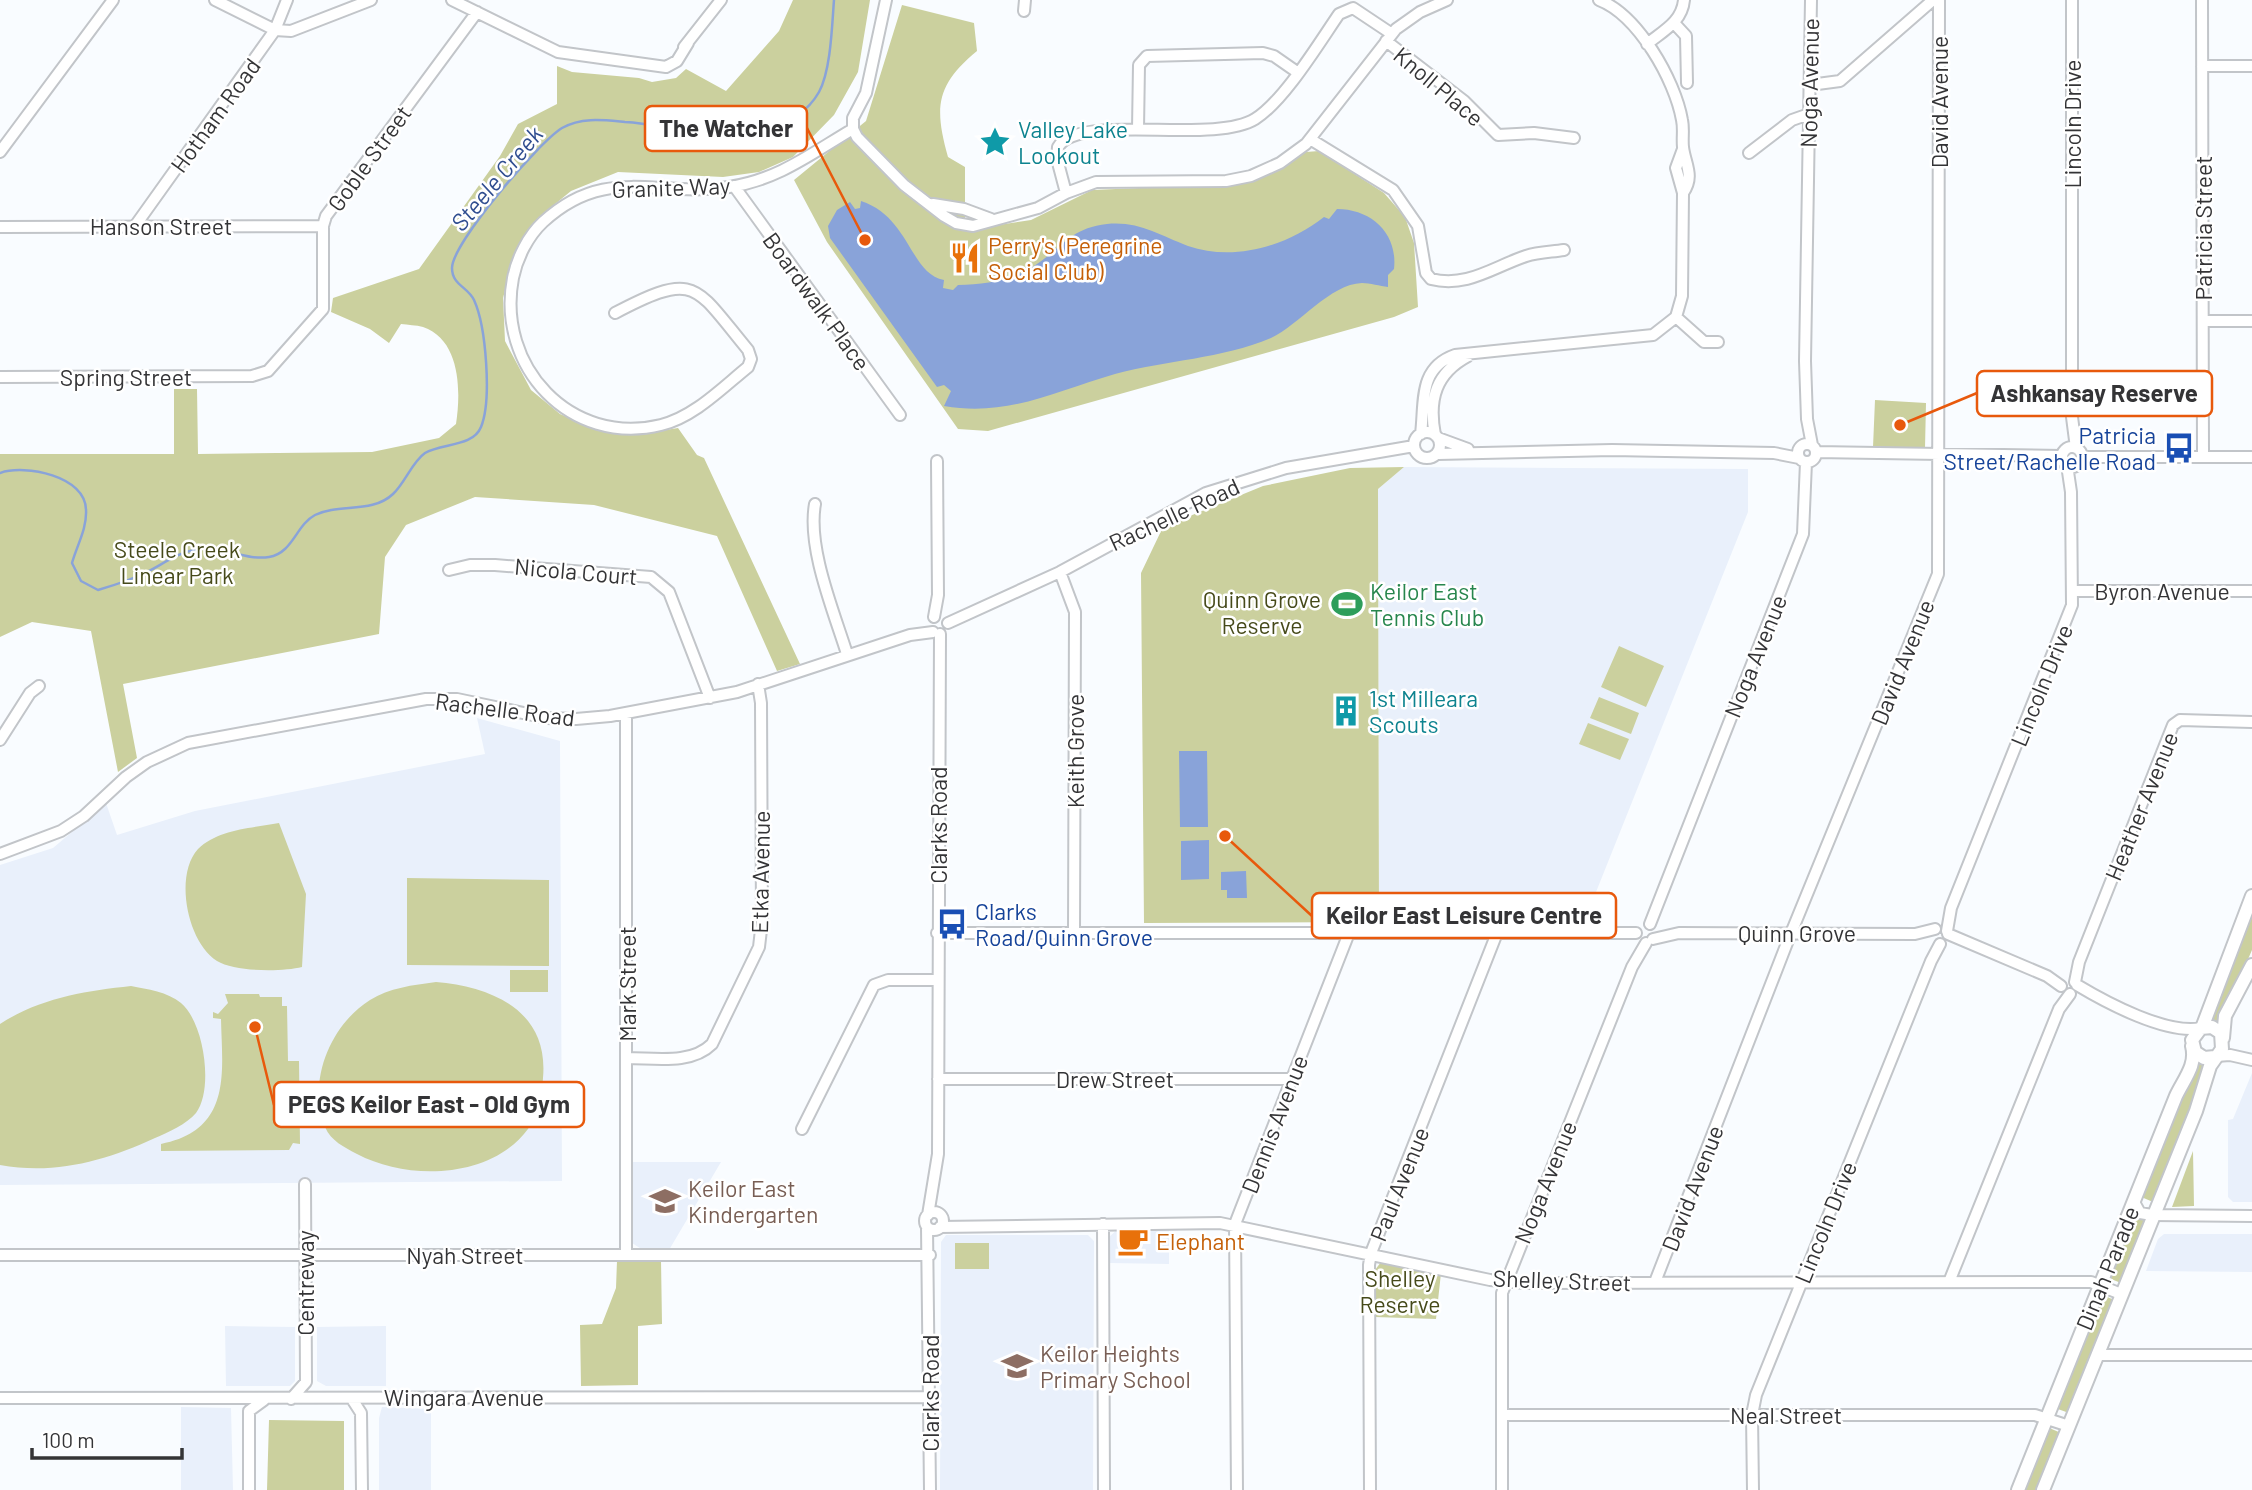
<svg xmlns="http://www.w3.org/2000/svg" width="2252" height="1490" viewBox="0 0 2252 1490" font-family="Barlow,sans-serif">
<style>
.built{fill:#e9f0fb}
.green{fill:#cbd09e}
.water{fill:#89a3d9}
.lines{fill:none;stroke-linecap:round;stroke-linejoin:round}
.stream{stroke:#89a3d9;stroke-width:2.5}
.minor-casing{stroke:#c2c5c9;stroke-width:14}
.tertiary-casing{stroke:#c2c5c9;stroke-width:16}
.minor{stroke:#fff;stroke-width:10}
.tertiary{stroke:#fff;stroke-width:12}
.labels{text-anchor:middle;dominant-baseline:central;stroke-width:5;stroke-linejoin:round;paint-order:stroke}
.street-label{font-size:23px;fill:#343436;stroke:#fff}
.culture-label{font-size:23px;fill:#0d838f;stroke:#fff;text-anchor:start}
.food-label{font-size:23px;fill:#c56008;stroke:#fff;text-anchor:start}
.transit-label{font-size:23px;fill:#164399;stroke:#fff;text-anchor:end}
.park-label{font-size:23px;fill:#464a1a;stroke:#fff}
.leisure-label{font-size:23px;fill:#27864d;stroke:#fff;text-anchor:start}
.education-label{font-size:23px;fill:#785e54;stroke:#fff;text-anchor:start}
.water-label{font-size:24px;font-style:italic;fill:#304e90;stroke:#fff}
.leader{fill:none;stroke:#e8590c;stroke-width:2.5}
.callout-dot{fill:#e8590c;stroke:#fff;stroke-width:2.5}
.callout{fill:#fff;stroke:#e8590c;stroke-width:2.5}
.callout-label{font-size:24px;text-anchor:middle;font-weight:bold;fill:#343436}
</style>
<rect width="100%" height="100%" fill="#f9fcff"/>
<path class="built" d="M1404 467 1748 469V512L1584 922H1379L1378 489Z
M477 718 560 741 562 1181 0 1185V865L53 848 106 803 117 835 195 811 485 754Z
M2252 1073V1202H2233L2228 1197V1120L2233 1119Z
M632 1162H721L669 1250H643L632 1243Z
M1118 1229H1169V1264L1110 1263 1109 1237Z
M2164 1234H2252V1272L2146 1271 2158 1239Z
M946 1235H1088L1094 1241 1093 1490H940L941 1242Z
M225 1326 295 1327V1381L290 1386H226Z
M386 1326V1386H326L317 1381V1327Z
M181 1407 231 1408 233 1490H181Z
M382 1407 431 1409V1490H379V1418Z"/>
<path class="green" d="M793 0H870L858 72 834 115 793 157 759 172 723 177 618 172 571 191 538 218 515 254 503 298 505 341 531 390 560 414 597 430 641 434 678 428 697 455 704 458 800 664 777 671 717 536 594 505 475 497 406 525 385 557 379 634 123 684 137 758 118 772 91 631 32 622 0 637V454H174V389H197L198 454 372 452 439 438 456 424C461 392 461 340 423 327 416 325 408 325 401 324L389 343 370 329 331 312 333 298 419 269 500 156 518 124 557 104V66L572 72 639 78 652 82 676 78 686 69 726 91 779 31Z
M902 5 974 23 977 51C936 85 934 107 948 157L965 167V230L1031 220 1092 190 1234 184 1268 173 1306 152 1319 151 1384 193 1405 217 1414 243 1418 307 1394 317 988 431 958 429 827 242 794 180 866 121Z
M1875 400 1926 403 1925 448 1873 447Z
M1404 467 1378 489 1379 922 1144 923 1141 573 1163 527 1263 486 1350 468Z
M1619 646 1664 666 1646 707 1601 687Z
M1599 697 1639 713 1631 734 1590 718Z
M1588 723 1629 739 1620 760 1579 744Z
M279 823 306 894 302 967C282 972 235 972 217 961 187 942 174 875 198 849 218 829 252 828 279 823Z
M407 878 549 880V966L407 965Z
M2252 917V950L2219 1026 2210 1020Z
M510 970H548V992H510Z
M436 982C493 987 549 1011 543 1078 542 1095 538 1115 528 1129 491 1179 408 1181 357 1154 344 1147 331 1141 325 1127 307 1082 330 1025 370 1000 389 988 413 985 436 982Z
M131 986C147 989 168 992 181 1003 204 1022 214 1089 196 1113 187 1124 167 1133 155 1138 105 1161 55 1175 0 1165V1024C40 998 85 991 131 986Z
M225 994H259L260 997H282V1006H287L288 1061H299L300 1144 293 1143 289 1150 161 1151V1144C233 1130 222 1071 221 1019L213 1018V1012L218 1014 228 1003Z
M2199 1059 2207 1062 2204 1075 2153 1202 2139 1196Z
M2193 1151 2194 1206 2172 1207Z
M2133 1213 2148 1220 2121 1283 2106 1277Z
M955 1243H989V1269H955Z
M661 1260 662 1324 638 1326V1385L581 1386 580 1325 602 1324 616 1288 617 1261Z
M1381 1262 1441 1273 1436 1319 1375 1317V1270Z
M2101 1294 2114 1300 2069 1413 2055 1408Z
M269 1420 344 1421V1490H267Z
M2047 1427 2061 1433 2038 1490H2022Z"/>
<path class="water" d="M861 201C910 217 910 274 944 280L943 288 953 290 958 285C985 284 1011 281 1034 266 1062 248 1070 228 1107 224 1139 221 1159 235 1188 246 1234 262 1287 246 1324 217L1329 219 1337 209C1371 209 1398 233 1394 269L1388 275V287C1380 286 1370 283 1362 283 1330 284 1299 325 1271 338 1221 359 1167 360 1115 374 1056 391 1009 417 944 406L951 391 944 385 937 387 830 238 828 226 837 210 850 202 855 209 860 208Z
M1179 751H1207L1208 827H1180Z
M1209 840V879L1181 880V841Z
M1246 871 1247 898H1227V890H1221V872Z"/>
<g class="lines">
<path class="stream" d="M0 473C25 464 86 476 86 510 87 529 77 545 72 563L81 581 98 590C115 585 131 580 147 572 163 564 177 553 194 550 219 544 245 561 269 557 293 553 296 525 315 515 339 503 372 514 393 494 405 483 412 462 425 453 442 443 473 447 481 427 492 400 486 326 474 300 468 287 452 285 452 268 452 243 539 142 562 128 582 117 603 120 625 122 649 123 670 130 694 133 735 139 796 133 819 92 831 70 832 25 834 0"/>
<g class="minor-casing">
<path id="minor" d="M215 0 275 30 291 31 371 0
M452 0 558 52 666 67 677 61 688 43
M886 0 866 93 853 118V129L857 137 904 185 944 216 956 223 973 226 1038 208 1066 193 1096 182 1226 181 1251 176 1280 163 1306 144 1396 29 1420 12 1447 0
M1599 0C1638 15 1675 80 1682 120 1684 129 1682 138 1683 147 1685 164 1695 176 1683 193
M1811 0 1805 361 1807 419 1812 445
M2072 0V417L2076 448
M2202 0 2203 457
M1024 11 1025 0
M1674 23 1686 36 1687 83
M1386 41 1464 101 1498 135 1534 133 1574 138
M1647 44C1663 31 1682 22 1684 0
M684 47 721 0
M2202 66H2252
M1810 85 1840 81 1933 0
M1138 129 1139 65 1147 56 1263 53 1274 56 1297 72
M1310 139 1393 190 1418 226 1426 273 1431 279C1467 288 1493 267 1526 256 1538 252 1551 252 1564 250
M0 152 113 0
M1749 153 1792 120 1809 114
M734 186 900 415
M1066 193 1057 159 1058 147C1079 112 1213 145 1255 119 1284 101 1319 43 1339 14L1353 8 1392 34
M933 204 964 209 991 219
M135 226 275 30 287 0
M0 227 323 226
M615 313C697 270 694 285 748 350L751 359 748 367C722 388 694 417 661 425 570 447 496 366 513 278 517 258 528 236 543 222 606 164 656 198 729 187 778 180 812 153 853 129
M1676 317 1704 342H1718
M2203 321H2252
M0 377 252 376 268 371 323 309V226L326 216 477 12
M1414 445a13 13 0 1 1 26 0a13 13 0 1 1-26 0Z
M1421 434C1425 402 1418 368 1455 355L1653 335 1676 317 1682 296 1683 193 1676 168 1683 149
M1435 435C1428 399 1436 373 1468 356
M1438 438 1468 449
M1798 453a9 9 0 1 1 18 0a9 9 0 1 1-18 0Z
M2062 457a10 10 0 1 1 20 0a10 10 0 1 1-20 0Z
M1816 452 2062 456
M1438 454 1612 450 1774 453 1799 458
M2082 457H2252
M815 504C807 548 834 612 847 654
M449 570 470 565H495L651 577 669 592 710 698
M1060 572 1075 612 1074 933
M2072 591H2252
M934 617 938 595 937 461
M948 623 1060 572 1206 493 1286 468 1414 446
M626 713V1255
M0 740 30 693 39 686
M0 854 61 831 84 816 126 777 147 762 188 743 426 699H457L547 718 576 719 610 716 737 692 910 635 933 632
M1650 924 1803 534 1806 462
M1947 931 1951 908 2072 605 2071 492 2067 465
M937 933H1636
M1948 934 2047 976 2061 986
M1653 939 1679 933 1915 934 1935 929
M2075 982 2079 962 2173 725 2180 720 2252 722
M2077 985C2107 1003 2167 1035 2201 1028
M2216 1056 2230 1055 2252 1060
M627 1058C655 1058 691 1065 712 1044L759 947 762 921 761 703 758 684
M938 1079H1292
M802 1129 874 985 888 980H937
M2134 1202 2140 1213 2152 1215 2252 1216
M925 1221a9 9 0 1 1 18 0a9 9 0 1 1-18 0Z
M928 1215 938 1154 940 634
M1103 1224 1104 1490
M927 1227 930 1490
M940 1227 1220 1223 1490 1280 1525 1283 2091 1282 2121 1294
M0 1255H930
M1655 1282 1787 943 1938 574 1939 0
M1949 1282 2059 1009 2070 994
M2097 1355H2252
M0 1398 929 1397
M291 1399 306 1382 305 1184
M352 1399 361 1413 362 1490
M1502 1415H2035L2069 1426
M249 1490V1411L264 1400
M1237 1490 1235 1224 1349 933
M1370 1490 1369 1265 1371 1253 1497 933
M1502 1490V1293L1632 967 1646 943
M1753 1490 1752 1415 1756 1395 1931 961 1940 944"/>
</g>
<g class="tertiary-casing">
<path id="tertiary" d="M2202 1028 2252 896
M2223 1038 2225 1016 2252 965
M2018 1490 2176 1096C2184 1079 2197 1065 2192 1046
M2043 1490 2196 1111 2210 1066 2222 1049 2221 1033 2212 1027 2201 1028 2192 1040 2195 1052 2204 1058 2215 1057"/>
</g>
<use href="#minor" class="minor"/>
<use href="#tertiary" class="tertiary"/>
</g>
<defs>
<g id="sight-bare" transform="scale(2.415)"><path d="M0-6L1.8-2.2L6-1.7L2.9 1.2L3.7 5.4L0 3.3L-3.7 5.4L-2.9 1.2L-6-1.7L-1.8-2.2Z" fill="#0f9aa8" stroke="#fff" stroke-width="2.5" paint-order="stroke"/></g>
<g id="restaurant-bare" transform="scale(2.415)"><path d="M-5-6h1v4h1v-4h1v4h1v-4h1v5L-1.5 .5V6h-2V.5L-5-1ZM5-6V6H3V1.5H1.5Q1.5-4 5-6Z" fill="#e8710a" stroke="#fff" stroke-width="2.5" paint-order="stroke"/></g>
<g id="bus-bare" transform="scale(2.415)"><path d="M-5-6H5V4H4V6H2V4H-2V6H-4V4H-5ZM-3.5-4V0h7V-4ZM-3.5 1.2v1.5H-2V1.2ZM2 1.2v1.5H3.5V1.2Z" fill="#1a4fb4" stroke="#fff" stroke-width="2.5" paint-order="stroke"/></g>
<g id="stadium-bare" transform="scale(2.415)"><path d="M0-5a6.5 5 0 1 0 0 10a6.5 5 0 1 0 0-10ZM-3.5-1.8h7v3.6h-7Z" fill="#2e9e5b" stroke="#fff" stroke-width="2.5" paint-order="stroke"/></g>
<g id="building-bare" transform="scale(2.415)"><path d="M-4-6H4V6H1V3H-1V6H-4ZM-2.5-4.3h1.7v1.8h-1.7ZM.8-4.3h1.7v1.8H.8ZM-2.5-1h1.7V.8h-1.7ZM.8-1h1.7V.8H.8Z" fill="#0f9aa8" stroke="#fff" stroke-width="2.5" paint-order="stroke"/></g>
<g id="school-bare" transform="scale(2.415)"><path d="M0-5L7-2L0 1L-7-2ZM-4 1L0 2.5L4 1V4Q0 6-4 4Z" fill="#8d6e63" stroke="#fff" stroke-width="2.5" paint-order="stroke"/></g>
<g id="cafe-bare" transform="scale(2.415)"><path d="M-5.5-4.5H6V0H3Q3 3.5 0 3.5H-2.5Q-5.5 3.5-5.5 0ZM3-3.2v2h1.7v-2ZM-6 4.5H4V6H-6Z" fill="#e8710a" stroke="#fff" stroke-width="2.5" paint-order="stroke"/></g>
</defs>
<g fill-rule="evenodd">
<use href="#sight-bare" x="995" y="142"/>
<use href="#restaurant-bare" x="965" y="258"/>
<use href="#bus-bare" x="2179" y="448"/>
<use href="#stadium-bare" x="1347" y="604"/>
<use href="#building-bare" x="1346" y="711"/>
<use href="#bus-bare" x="952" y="924"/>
<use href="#school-bare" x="665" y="1201"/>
<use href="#cafe-bare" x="1133" y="1241"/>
<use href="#school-bare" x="1017" y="1366"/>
</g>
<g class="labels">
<g class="street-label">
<text transform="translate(1809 83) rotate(-89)">Noga Avenue</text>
<text transform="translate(1439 86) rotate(40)">Knoll Place</text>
<text transform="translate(1939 102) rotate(-90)">David Avenue</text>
<text transform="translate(215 115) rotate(-54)">Hotham Road</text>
<text transform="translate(2072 124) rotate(-90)">Lincoln Drive</text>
<text transform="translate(369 158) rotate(-54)">Goble Street</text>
<text transform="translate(671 187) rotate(-2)">Granite Way</text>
<text x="161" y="226">Hanson Street</text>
<text transform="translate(2203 228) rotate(-90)">Patricia Street</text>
<text transform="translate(817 301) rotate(54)">Boardwalk Place</text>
<text x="126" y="377">Spring Street</text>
<text transform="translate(1174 514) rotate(-25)">Rachelle Road</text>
<text transform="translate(576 571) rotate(5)">Nicola Court</text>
<text x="2162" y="591">Byron Avenue</text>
<text transform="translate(1755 656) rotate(-68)">Noga Avenue</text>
<text transform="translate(1902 662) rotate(-68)">David Avenue</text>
<text transform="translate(2041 685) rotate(-68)">Lincoln Drive</text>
<text transform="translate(505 709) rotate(7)">Rachelle Road</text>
<text transform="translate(1075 751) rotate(-90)">Keith Grove</text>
<text transform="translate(2141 806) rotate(-68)">Heather Avenue</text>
<text transform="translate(938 825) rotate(-90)">Clarks Road</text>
<text transform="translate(760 872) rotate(-89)">Etka Avenue</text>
<text x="1797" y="933">Quinn Grove</text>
<text transform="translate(627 984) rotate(-90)">Mark Street</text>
<text x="1115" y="1079">Drew Street</text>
<text transform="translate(1274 1124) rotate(-69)">Dennis Avenue</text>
<text transform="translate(1545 1182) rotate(-68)">Noga Avenue</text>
<text transform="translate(1399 1184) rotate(-68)">Paul Avenue</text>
<text transform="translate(1692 1188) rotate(-69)">David Avenue</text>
<text transform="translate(1825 1222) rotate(-68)">Lincoln Drive</text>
<text x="465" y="1255">Nyah Street</text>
<text transform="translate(2107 1268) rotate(-68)">Dinah Parade</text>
<text transform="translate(1562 1280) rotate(2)">Shelley Street</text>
<text transform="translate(305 1283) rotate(-90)">Centreway</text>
<text transform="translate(930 1393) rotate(-90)">Clarks Road</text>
<text x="464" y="1397">Wingara Avenue</text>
<text x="1786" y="1415">Neal Street</text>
</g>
<g class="culture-label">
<text x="1018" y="129">Valley Lake<tspan x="1018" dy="26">Lookout</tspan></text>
<text x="1369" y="698">1st Milleara<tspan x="1369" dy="26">Scouts</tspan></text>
</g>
<g class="food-label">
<text x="988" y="245">Perry's (Peregrine<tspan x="988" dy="26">Social Club)</tspan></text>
<text x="1156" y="1241">Elephant</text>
</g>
<g class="transit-label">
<text x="2156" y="435">Patricia<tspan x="2156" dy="26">Street/Rachelle Road</tspan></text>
<text x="975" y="911" text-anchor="start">Clarks<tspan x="975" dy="26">Road/Quinn Grove</tspan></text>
</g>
<g class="park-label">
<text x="177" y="549">Steele Creek<tspan x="177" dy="26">Linear Park</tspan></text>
<text x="1262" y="599">Quinn Grove<tspan x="1262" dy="26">Reserve</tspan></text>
<text x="1400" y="1278">Shelley<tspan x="1400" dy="26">Reserve</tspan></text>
</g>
<g class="leisure-label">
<text x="1370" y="591">Keilor East<tspan x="1370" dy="26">Tennis Club</tspan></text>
</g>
<g class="education-label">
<text x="688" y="1188">Keilor East<tspan x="688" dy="26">Kindergarten</tspan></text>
<text x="1040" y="1353">Keilor Heights<tspan x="1040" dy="26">Primary School</tspan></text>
</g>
<g class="water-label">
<text transform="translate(496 178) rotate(-50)">Steele Creek</text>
</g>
</g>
<path class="leader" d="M865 240L807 128M1900 425L1977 393M1225 836L1312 916M255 1027L274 1105"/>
<g class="callout-dot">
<circle cx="865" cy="240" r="7"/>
<circle cx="1900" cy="425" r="7"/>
<circle cx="1225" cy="836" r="7"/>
<circle cx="255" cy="1027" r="7"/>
</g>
<g class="callout">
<rect x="645" y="106" width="162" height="45" rx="7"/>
<rect x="1977" y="371" width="235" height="45" rx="7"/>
<rect x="1312" y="893" width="304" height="45" rx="7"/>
<rect x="274" y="1082" width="310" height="45" rx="7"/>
</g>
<g class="callout-label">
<text x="726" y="137">The Watcher</text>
<text x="2094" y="402">Ashkansay Reserve</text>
<text x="1464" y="924">Keilor East Leisure Centre</text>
<text x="429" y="1113">PEGS Keilor East - Old Gym</text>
</g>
<path d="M32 1448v10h150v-10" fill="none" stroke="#343436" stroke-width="3.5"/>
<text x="42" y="1448" font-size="21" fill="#343436" stroke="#ffffff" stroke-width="5" paint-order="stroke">100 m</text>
</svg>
